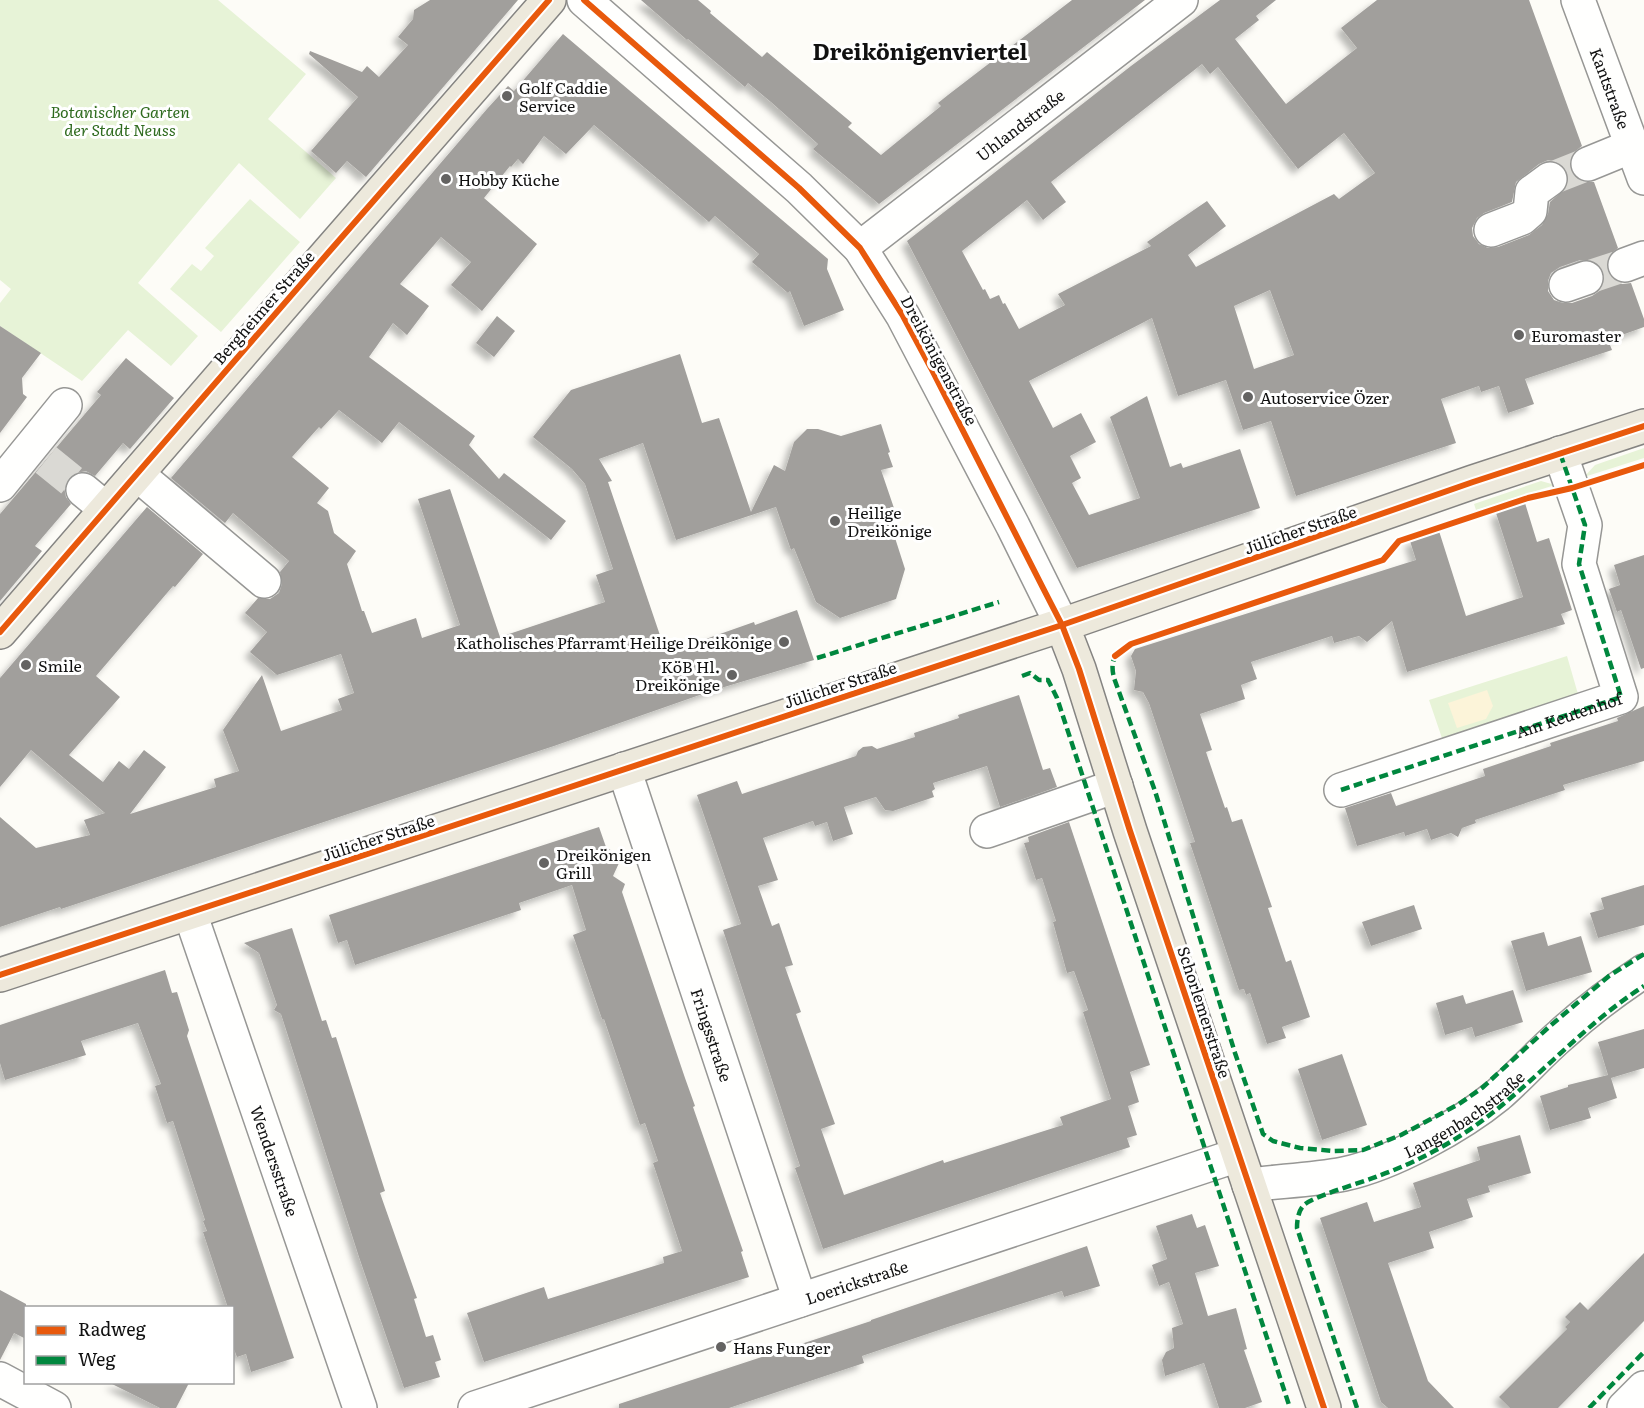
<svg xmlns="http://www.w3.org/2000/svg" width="1644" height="1408" viewBox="0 0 1644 1408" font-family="Literata,serif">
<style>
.green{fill:#e7f3d7}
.sand{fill:#fcf4d9}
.building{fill:#a19f9c;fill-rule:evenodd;filter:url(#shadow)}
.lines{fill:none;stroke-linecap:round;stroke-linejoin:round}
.minor-tunnel{stroke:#dad9d4;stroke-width:33;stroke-dasharray:33 16;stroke-linecap:butt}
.minor-casing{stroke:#979795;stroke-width:36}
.major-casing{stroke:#858482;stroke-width:36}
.minor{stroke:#fffffe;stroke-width:33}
.major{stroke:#ede9dc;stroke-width:33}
.quiet{stroke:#00873e;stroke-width:4.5;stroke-dasharray:9 4.5;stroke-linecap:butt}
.cycleway-casing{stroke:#fff;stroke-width:10}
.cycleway{stroke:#e8590c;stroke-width:6}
.poi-dot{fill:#646362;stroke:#fff;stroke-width:2}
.labels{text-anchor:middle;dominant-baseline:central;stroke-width:6;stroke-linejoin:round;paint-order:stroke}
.poi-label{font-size:16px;fill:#111;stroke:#fff;text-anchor:start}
.street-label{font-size:16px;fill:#111;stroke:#fff}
.park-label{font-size:16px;font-style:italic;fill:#2f6b1f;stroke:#fff}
.district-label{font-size:22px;font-weight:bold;fill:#111;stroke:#fff}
</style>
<defs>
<filter id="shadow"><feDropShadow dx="-5.5" dy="5.5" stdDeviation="3" flood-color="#0004"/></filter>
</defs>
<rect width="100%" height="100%" fill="#fdfcf7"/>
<path class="green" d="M0 0H218L306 74 268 119 336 178 300 219 239 163 138 283 198 336 171 366 128 330 82 381 0 326V303L11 289 0 280Z
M250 199 300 242 221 332 170 289 192 264 201 271 214 256 205 248Z
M1644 448V458L1584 477 1595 465Z
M1541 481 1555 485 1476 510 1474 504Z
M1567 656 1580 701 1444 744 1429 700Z"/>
<path class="sand" d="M1487 690 1493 706 1486 719 1457 728 1448 703Z"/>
<path class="building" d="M430 0H518L366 177 347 161 336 173 311 151 358 97 309 54 310 51 362 72 367 66 379 77 408 45 398 37 413 19 414 10Z
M641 0H698L711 11 710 13 762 57 767 52 852 123 848 127 881 155 941 106 938 103 948 95 1072 0H1145L879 204 813 149 818 144 771 102 748 83 745 87 688 39 687 40Z
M1220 0H1276L1256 16 1259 20 1235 39 1286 104 1357 48 1341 28 1377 0H1529L1582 146 1573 153 1570 161V171L1577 179 1585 182H1594L1618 248 1610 254 1607 261V271L1614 280 1622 284 1631 283 1644 319V327L1608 340 1612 350 1525 379 1534 404 1508 413 1499 386 1481 392 1479 386 1441 399 1456 443 1296 496 1271 421 1243 430 1226 380 1178 396 1152 318 1029 381 1053 428 1081 413 1096 442 1070 456 1081 478 1072 483 1089 515 1140 498 1110 417 1147 396 1170 467 1181 463 1183 468 1240 449 1260 508 1077 568 907 241 1131 66ZM1202 64 1210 74 1218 67 1298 169 1344 133 1375 173 1339 199 1334 194 1196 267 1188 255 1226 226 1207 201 1147 242 1151 246 1058 294 1065 305 1019 329 1005 303 1003 304 999 295 990 299 985 289 983 290 962 251 1027 200 1043 220 1054 211 1066 202 1051 182ZM1548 160 1558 162 1565 169 1569 178 1567 187 1550 202 1548 214 1542 225 1529 235 1498 247 1488 248 1479 244 1473 236 1472 228 1477 218 1484 213 1512 202 1516 182 1539 164ZM1580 260H1590L1599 264 1603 271 1604 281 1601 290 1592 296 1572 303H1563L1554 300 1548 291V281L1551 273 1560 267ZM1270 290 1294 355 1254 369 1234 306Z
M563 34 828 259 827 269 844 310 804 326 790 291 788 293 752 262 759 254 715 216 709 222 594 125 566 154 544 136 523 164 518 159 511 167 510 166 484 198 537 244 482 311 451 285 471 262 441 237 400 284 429 306 407 335 393 323 369 357 475 436 469 445 499 479 504 473 566 521 551 540 399 422 382 443 339 410 321 429 319 427 292 457 329 488 317 503 328 511 334 533 356 551 347 564 362 611H364L372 633 416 618 422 638 460 625 418 499 450 489 500 637 605 602 596 575 613 569 585 484 572 469 533 437 571 390 680 354 702 423 719 418 751 512 774 465 785 471 794 442 807 429H818L841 436 881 424 890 452 888 453 893 467 881 470 896 514 888 516 905 569 896 599 840 618 816 602 794 548 791 550 776 507 676 540 643 443 599 459 612 481 608 482 666 653 754 622 755 625 797 610 814 660 711 691 554 746 61 909 60 907 0 927V817L36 848 90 835 84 820 105 813 31 750 0 787V678L147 507 203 554 175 587 173 586 96 676 120 697 69 755 103 782 119 761 129 769 144 750 166 767 130 814 216 787 214 779 239 771 223 730 262 675 281 731 342 710 338 699 354 693 341 654 277 675 250 652 267 632 245 613 258 598 270 599 279 593 282 584 280 572 289 561 233 513 225 523 171 478 487 109 508 86 514 91Z
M497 316 515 331 494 357 476 343Z
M0 326 41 353 22 378 23 394 27 397 0 433Z
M126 358 174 398 130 449 123 443 95 476 86 471 76 473 69 478 64 487 66 497 71 504 35 546 42 551 0 601V514L101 395 97 392Z
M1525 503 1537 542 1549 538 1572 610 1561 614 1565 624 1407 672 1392 621 1367 642 1359 636 1334 643 1332 636 1251 662 1257 679 1241 685 1245 699 1200 714 1212 750 1206 752 1225 808 1227 807 1232 822 1242 819 1272 907 1268 908 1286 962 1291 960 1310 1017 1282 1027 1286 1038 1267 1044 1250 993 1246 995 1244 989 1239 990 1190 843 1195 842 1149 703 1143 692 1134 690 1136 671 1131 656 1135 649 1416 560 1410 541 1439 531 1466 616 1523 597 1496 513Z
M1644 555V668L1641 669 1621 610 1617 612 1609 589 1620 585 1614 565Z
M1019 695 1043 770 1050 768 1057 787 1000 807 987 766 933 783 935 789 932 791 934 797 893 811 885 810 876 797 844 807 853 834 833 841 827 822 815 826 813 821 763 838 778 880 758 886 772 926 779 923 793 965 785 967 801 1012 796 1014 835 1124 821 1129 844 1195 943 1160 944 1163 1063 1125 1060 1117 1111 1099 1083 1012 1088 1010 1074 971 1067 973 1053 922 1056 921 1042 878 1036 880 1024 843 1029 842 1028 837 1069 822 1150 1065 1130 1072 1139 1102 1128 1106 1137 1135 1127 1138 1130 1147 823 1249 795 1168 800 1166 723 930 741 924 697 795 737 781 742 794 856 756 858 751 863 747 872 746 877 749 915 737 914 733 959 718 958 715Z
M1644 706V761L1563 785 1565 790 1475 820 1476 823 1462 828 1458 837 1451 833 1431 840 1427 829 1405 836 1404 832 1357 846 1345 808 1391 793 1396 806 1485 776 1483 769 1551 746 1550 743 1618 721 1617 718Z
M599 827 606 847 615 853 619 863 613 876 625 884 622 892 685 1078 695 1106 693 1107 743 1251 741 1252 749 1277 484 1362 467 1313 544 1287 548 1299 664 1263 663 1257 682 1251 653 1163 658 1161 645 1123 640 1125 604 1019H602L573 935 586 930 572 885 519 903 521 910 355 965 347 940 338 943 329 915Z
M1644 885V925L1598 938 1590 913 1604 909 1601 898Z
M1414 905 1422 929 1371 946 1362 922Z
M292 928 322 1021 326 1020 332 1038 336 1037 385 1191 380 1193 417 1298 414 1299 426 1337 433 1335 441 1360 435 1362 440 1377 404 1388 359 1257 281 1014 274 1010 277 1005 259 953 244 943Z
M1544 932 1548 946 1581 936 1592 972 1526 991 1511 941Z
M165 970 172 993 177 992 189 1030 187 1036 294 1358 251 1372 246 1354 237 1357 232 1344V1308H228L203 1232 207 1231 203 1221 205 1220 173 1121 167 1123 155 1086 161 1084 138 1023 81 1041 86 1055 5 1080 0 1063V1025Z
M1513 990 1523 1022 1475 1037 1472 1027 1445 1035 1436 1003 1463 995 1466 1004Z
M1644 1029V1068L1611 1078 1617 1098 1588 1108 1591 1118 1550 1130 1540 1096 1568 1087V1085L1608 1075 1598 1042Z
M1342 1054 1367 1125 1322 1140 1298 1069Z
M1520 1135 1531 1173 1488 1186 1490 1192 1467 1199 1473 1217 1429 1232 1434 1248 1388 1263 1428 1381 1454 1408H1388L1381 1402 1320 1218 1367 1202 1374 1222 1421 1207 1413 1183 1480 1160 1477 1147Z
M1192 1214 1197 1228 1205 1225 1219 1266 1195 1273 1208 1316 1236 1308 1247 1349 1244 1350 1262 1402 1245 1408H1219L1204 1363 1165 1376 1162 1360 1166 1352 1174 1348 1172 1328 1183 1324 1169 1282 1159 1286 1152 1265 1167 1259 1156 1226Z
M1087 1246 1100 1286 1064 1297 1062 1291 951 1326 862 1356 864 1363 729 1408H619V1404L871 1321V1320Z
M1644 1253V1321L1558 1408H1510L1499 1397 1567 1329 1565 1327 1570 1322 1565 1317 1580 1302 1588 1310Z
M0 1290 26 1304V1339L14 1333 0 1360Z
M110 1383H189L176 1408H160Z"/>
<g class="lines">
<path class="minor-tunnel" d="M1550 179 1588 164
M1586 278 1625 265
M46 460 83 490"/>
<g class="minor-casing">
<g id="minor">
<path d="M584 0 799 188 860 248 903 316 1013 526 1062 625"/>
<path id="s1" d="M1578 0 1644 178"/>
<path d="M1588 164 1632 146"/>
<path d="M1491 230 1522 218 1530 211 1532 192 1550 179"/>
<path id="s2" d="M860 248 1181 0"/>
<path d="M1625 265 1644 258"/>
<path d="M1566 285 1586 278"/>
<path d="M137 474 264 581"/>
<path d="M0 485 65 405"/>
<path d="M83 490 106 509"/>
<path id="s3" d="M624 769 800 1300"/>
<path id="s4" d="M1341 790 1621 697 1579 564 1585 525 1560 453"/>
<path d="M987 831 1116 786"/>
<path id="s5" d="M190 913 360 1408"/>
<path id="s6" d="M1249 1185C1280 1181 1313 1180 1344 1174 1392 1164 1460 1126 1498 1095 1520 1076 1539 1054 1561 1035 1587 1011 1615 990 1644 971"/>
<path d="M0 1379 54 1408"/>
<path id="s7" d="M475 1408 1238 1155"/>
<path d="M1624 1408 1644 1388"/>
</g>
</g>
<g class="major-casing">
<path id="major" d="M1062 625 1079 669 1130 831 1324 1408
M0 632 328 253 549 0
M0 975 1062 625 1473 482 1644 426"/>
</g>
<use href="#minor" class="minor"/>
<use href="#major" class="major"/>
<path class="quiet" d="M1118 654C1111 659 1112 670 1114 678L1155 791 1235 1053 1263 1134 1273 1141 1300 1148 1334 1151 1363 1150 1401 1135 1459 1104 1482 1088 1550 1026 1609 976 1644 954
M817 658 999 602
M1022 676 1030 673 1039 680H1048L1057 698 1290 1408
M1341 790 1621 697 1579 564 1585 525 1560 453
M1357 1408 1297 1228C1297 1221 1298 1212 1303 1206 1310 1197 1364 1182 1378 1176 1398 1169 1418 1160 1436 1150 1516 1108 1569 1034 1644 986
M1589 1408 1644 1352"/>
<g class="cycleway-casing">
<path id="cycleway" d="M584 0 799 188 860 248 903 316 931 368 1043 588 1062 625 1079 669 1130 831 1324 1408
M0 632 328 253 549 0
M1115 656 1131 644 1383 560 1399 541 1528 498 1572 488 1644 465
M0 975 1062 625 1473 482 1644 426"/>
</g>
<use href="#cycleway" class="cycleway"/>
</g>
<g class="poi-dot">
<circle cx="507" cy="96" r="6"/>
<circle cx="446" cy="179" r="6"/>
<circle cx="1519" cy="335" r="6"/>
<circle cx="1248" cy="397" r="6"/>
<circle cx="835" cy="521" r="6"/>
<circle cx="784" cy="642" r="6"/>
<circle cx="26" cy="665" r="6"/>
<circle cx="732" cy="675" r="6"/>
<circle cx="544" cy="863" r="6"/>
<circle cx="721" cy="1347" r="6"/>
</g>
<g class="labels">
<g class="poi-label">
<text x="519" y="87">Golf Caddie<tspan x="519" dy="18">Service</tspan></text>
<text x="458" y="179">Hobby Küche</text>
<text x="1531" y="335">Euromaster</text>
<text x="1260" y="397">Autoservice Özer</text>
<text x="847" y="512">Heilige<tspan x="847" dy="18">Dreikönige</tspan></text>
<text x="772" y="642" text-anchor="end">Katholisches Pfarramt Heilige Dreikönige</text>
<text x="38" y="665">Smile</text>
<text x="720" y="666" text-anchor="end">KöB Hl.<tspan x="720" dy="18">Dreikönige</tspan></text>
<text x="556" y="854">Dreikönigen<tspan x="556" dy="18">Grill</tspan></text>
<text x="733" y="1347">Hans Funger</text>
</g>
<g class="street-label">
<text stroke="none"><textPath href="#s1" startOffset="94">Kantstraße</textPath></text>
<text stroke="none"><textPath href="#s2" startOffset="202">Uhlandstraße</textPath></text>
<text transform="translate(263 307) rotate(-49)">Bergheimer Straße</text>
<text transform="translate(940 360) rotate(62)">Dreikönigenstraße</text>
<text transform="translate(1300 529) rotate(-19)">Jülicher Straße</text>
<text transform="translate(840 684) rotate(-18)">Jülicher Straße</text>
<text stroke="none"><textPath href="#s4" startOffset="240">Am Keutenhof</textPath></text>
<text transform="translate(378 837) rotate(-18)">Jülicher Straße</text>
<text transform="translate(1205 1012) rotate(72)">Schorlemerstraße</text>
<text stroke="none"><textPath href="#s3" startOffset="280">Fringsstraße</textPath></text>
<text stroke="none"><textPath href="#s6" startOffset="231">Langenbachstraße</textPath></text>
<text stroke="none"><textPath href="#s5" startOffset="262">Wendersstraße</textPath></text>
<text stroke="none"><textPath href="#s7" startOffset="402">Loerickstraße</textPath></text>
</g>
<g class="park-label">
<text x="120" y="111">Botanischer Garten<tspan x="120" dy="18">der Stadt Neuss</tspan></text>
</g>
<g class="district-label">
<text x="920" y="50">Dreikönigenviertel</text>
</g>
</g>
<rect x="24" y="1306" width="210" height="78" fill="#ffffff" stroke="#a0a0a0" stroke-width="1.5"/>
<rect x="36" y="1326" width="30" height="9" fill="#e8590c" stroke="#a0a0a0" stroke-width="1.5"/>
<text x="78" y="1336" font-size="18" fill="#111111">Radweg</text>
<rect x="36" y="1356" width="30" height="9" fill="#00873e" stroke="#a0a0a0" stroke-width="1.5"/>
<text x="78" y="1366" font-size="18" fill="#111111">Weg</text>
</svg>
